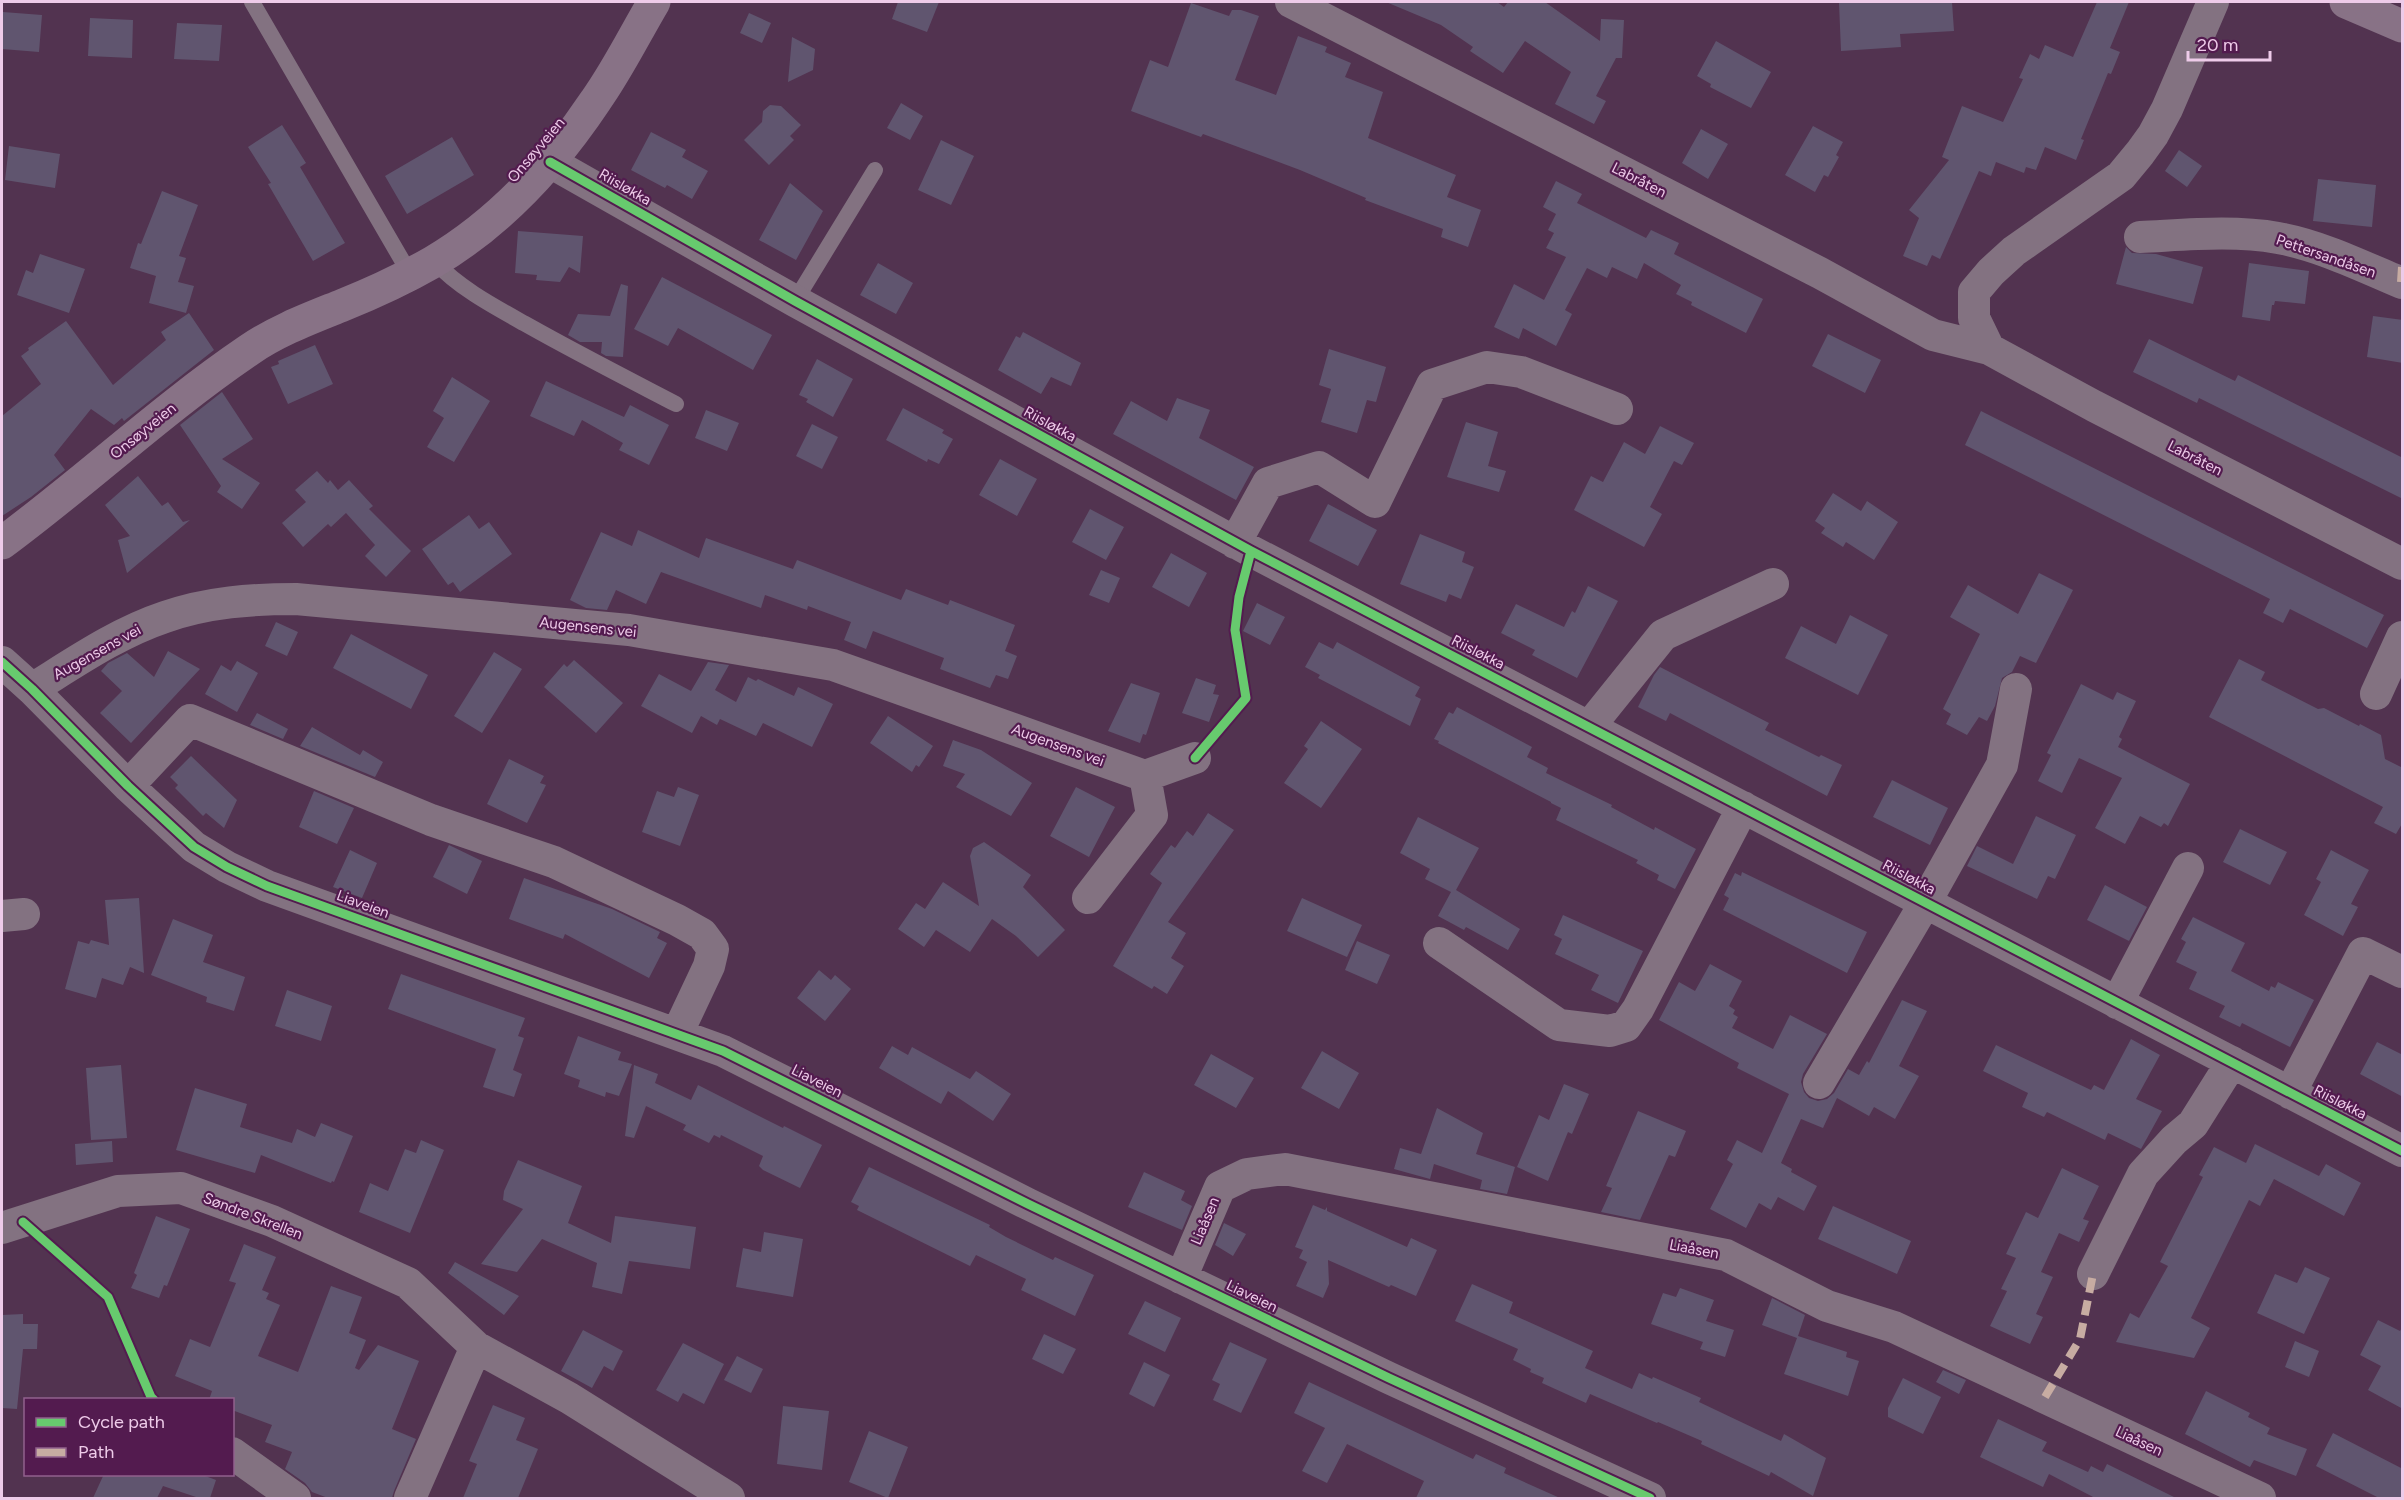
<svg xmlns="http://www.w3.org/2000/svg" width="2404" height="1500" viewBox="0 0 2404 1500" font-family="Figtree,sans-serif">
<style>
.building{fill:#60556f}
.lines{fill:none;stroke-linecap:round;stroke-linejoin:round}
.lane{stroke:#837281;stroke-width:16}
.street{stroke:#837281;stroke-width:32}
.secondary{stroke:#887286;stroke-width:33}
.quiet{stroke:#c7aca2;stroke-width:8;stroke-dasharray:15 8;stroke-linecap:butt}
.cycleway-casing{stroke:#531b4f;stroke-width:13}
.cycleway{stroke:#67ca6e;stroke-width:9}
.labels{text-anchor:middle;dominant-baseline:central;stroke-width:4.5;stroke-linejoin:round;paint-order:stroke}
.street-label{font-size:15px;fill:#eecbe9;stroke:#531b4f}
</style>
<rect width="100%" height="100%" fill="#523350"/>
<path class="building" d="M898 2H939L927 32 892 19Z
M1386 2H1497L1504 7 1508 2H1545L1600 41 1601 19 1624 20 1622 58H1616L1596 96 1606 101 1594 124 1555 104 1571 72 1525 41 1503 73 1470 51 1473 47 1441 25Z
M1858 2H1952L1954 31 1900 34 1901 47 1841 51 1839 3Z
M2097 2H2129L2110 48 2120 52 2111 74 2108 73 2081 139 2084 140 2076 160 2045 147 2036 170 2026 167 2024 173 1996 162 1991 176 1979 171 1940 259 1932 255 1927 266 1903 256 1919 218 1909 210 1949 160 1942 157 1962 106 2003 122 2023 79 2019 78 2030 54 2039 59 2045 45 2073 57Z
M1191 3 1229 16 1232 10H1241L1259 16 1235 80 1276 95 1298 36 1327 47 1325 52 1351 63 1345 77 1383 92 1368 138 1456 175 1447 197 1481 210 1468 247 1441 237 1443 229 1365 200 1366 198 1300 170 1203 134 1201 137 1131 111 1150 60 1168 67Z
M3 12 42 15 39 52 2 49Z
M749 13 771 23 762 43 740 33Z
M90 18 133 20 132 58 88 56Z
M177 23 222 25 219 61 174 59Z
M792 37 815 49 813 70 788 82Z
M1716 41 1771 72 1751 108 1710 87 1711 84 1697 76Z
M901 103 923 116 910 140 887 128Z
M770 105 781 106 801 125 790 136 794 140 769 165 744 140 762 122 763 111Z
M282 125 306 163 300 167 345 243 313 261 268 184 271 183 248 147Z
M1813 126 1843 142 1836 155 1839 157 1828 177 1824 175 1815 192 1785 175Z
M1701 129 1728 144 1708 179 1682 163Z
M651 132 686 150 682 157 708 171 692 199 667 185 665 188 631 170Z
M452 137 474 175 407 214 385 176Z
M941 140 974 156 951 205 918 190Z
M9 146 60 154 55 188 5 180Z
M2179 150 2202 166 2187 187 2165 171Z
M2318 179 2376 185 2372 227 2313 221Z
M1556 181 1582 194 1577 203 1646 238 1651 230 1679 243 1674 254 1763 299 1746 333 1691 305 1692 302 1676 294 1681 285 1644 263 1637 279 1612 267 1607 278 1587 268 1565 310 1572 314 1556 346 1523 328 1519 339 1494 327 1514 284 1544 300 1566 257 1546 248 1554 233 1548 230 1556 214 1543 207Z
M790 183 823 211 796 260 759 240Z
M162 191 198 205 179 256 186 258 178 282 194 286 186 313 149 303 156 276 130 268 138 243 141 244Z
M518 231 583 236 580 273 569 267 560 282 536 280 537 275 515 273Z
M2126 247 2132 253 2156 254 2203 267 2193 304 2116 284Z
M40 254 85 269 69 313 17 295 26 270 33 273Z
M878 263 913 283 896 314 860 295Z
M2249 263 2309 271 2305 304 2275 301 2274 305H2272L2270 321 2242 317Z
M662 277 772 335 753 370 678 328 668 346 634 329Z
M621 284 628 286 623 357 606 356 601 353 602 342H580L568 335 578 314 610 316Z
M189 313 214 350 124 421 122 418 114 425 91 409 54 455 65 470 31 497 2 516V416L41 384 21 356 29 350 28 348 66 321 113 385 166 340 161 332Z
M2373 316 2403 320V363L2367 357Z
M1023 332 1081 363 1071 386 1051 377 1041 394 998 370 1016 336 1020 338Z
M1828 334 1881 360 1865 393 1812 366Z
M2149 339 2235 381 2238 375 2403 458V499L2199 398 2197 403 2133 372Z
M315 345 333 384 288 404 271 367 279 364 278 361Z
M1329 349 1386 367 1376 402 1367 400 1357 433 1321 422 1331 389 1319 385Z
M817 359 853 379 833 417 806 402 808 399 799 395Z
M452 377 490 401 454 462 427 447 444 418 433 411Z
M546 381 624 417 630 405 669 425 649 465 619 450 623 443 582 420 574 436 530 416Z
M222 392 253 439 222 459 260 483 242 509 217 492 221 486 180 425Z
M1177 398 1210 410 1199 438 1254 467 1236 500 1113 434 1131 401 1167 421Z
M903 408 944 430 942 433 953 439 939 464 928 459 927 462 886 440Z
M706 410 739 423 727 451 695 438Z
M1981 411 2384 615 2367 648 2290 609 2283 623 2263 613 2270 599 1965 445Z
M1466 422 1498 432 1488 466 1506 471 1499 492 1447 477Z
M812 424 838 437 822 469 796 456Z
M1660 426 1694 443 1682 465 1674 461 1650 507 1662 514 1644 547 1574 510 1591 476 1603 482 1624 442 1645 454Z
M1000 459 1037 479 1017 516 979 495Z
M317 471 328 483 330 480 338 490 349 480 373 506 369 509 411 551 386 577 365 556 375 545 346 513 331 527 328 524 303 547 282 523 306 502 295 490Z
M138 476 162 506 168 502 183 522 190 520 127 573 118 540 130 536 105 505Z
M1833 493 1861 511 1867 501 1898 522 1874 560 1846 542 1843 547 1821 533 1825 528 1815 521Z
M1328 504 1377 530 1358 566 1309 541Z
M1090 509 1124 527 1106 560 1072 542Z
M469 515 479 529 489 522 512 554 460 592 453 582 448 585 422 549Z
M638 530 699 558 706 538 793 569 797 560 901 600 906 589 948 605 950 600 1015 625 1005 651 1017 656 1008 679 996 675 990 688 940 669 944 658 873 631 866 649 844 640 851 622 808 606 807 610 765 595 761 608 661 572 646 604 616 590 607 610 586 608 570 600 601 532 632 546Z
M1420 534 1465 552 1462 562 1474 567 1461 599 1449 594 1446 602 1400 584Z
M1171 553 1207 573 1189 607 1152 587Z
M1101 570 1120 578 1109 603 1089 595Z
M2039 573 2073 590 2036 663 2020 656 2012 672 2002 678 1995 706 1987 721 1979 717 1967 735 1946 724 1951 714 1943 709 1980 634 1950 617 1968 585 2018 614Z
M1588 586 1618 601 1577 678 1532 655 1535 650 1501 633 1516 604 1564 627 1572 611 1575 613Z
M1257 603 1285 617 1270 645 1243 631Z
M1850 615 1888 635 1858 695 1785 658 1801 626 1836 644Z
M276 622 298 632 287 656 265 646Z
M351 634 428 675 411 709 333 668Z
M1319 642 1333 649 1337 642 1420 687 1415 696 1421 699 1410 726 1318 678 1320 675 1305 667Z
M168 651 200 669 131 743 100 713 122 691 101 671 108 663 127 653 154 677Z
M494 652 522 669 482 733 454 716Z
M2239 659 2265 672 2261 680 2318 709 2324 708 2359 726 2360 724 2381 735 2385 759 2403 768V822L2396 834 2374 823 2383 807 2209 717Z
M574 660 623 703 596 733 544 687 564 664 567 667Z
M237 661 258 673 237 712 205 694 221 665 231 671Z
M708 662 729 665 715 690 736 702 748 677 756 681 758 679 794 696 798 687 833 704 812 747 763 723 756 736 720 719 717 725 701 716 692 733 641 706 659 674 691 691Z
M1660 667 1769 723 1765 730 1819 757 1821 755 1842 765 1827 796 1670 713 1666 721 1638 707 1654 675Z
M1196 678 1216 685 1213 694 1219 695 1209 722 1182 713Z
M1131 683 1160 693 1146 735 1143 734 1140 743 1108 731Z
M2081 684 2113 700 2117 692 2136 701 2119 737 2122 739 2118 747 2190 784 2168 826 2164 823 2161 827 2140 816 2125 844 2095 828 2122 778 2079 758 2062 793 2038 781 2051 755 2047 753Z
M1457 707 1532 747 1527 757 1548 768 1546 773 1612 805 1611 807 1654 830 1655 827 1696 849 1675 889 1657 880 1659 875 1636 863 1638 860 1556 820 1561 808 1551 803V802L1438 743 1439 741 1434 739 1449 712 1453 714Z
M257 713 288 729 283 739 250 725Z
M888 716 933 746 919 767 916 765 912 772 870 743Z
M1321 721 1362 749 1321 808 1284 783 1308 749 1304 746Z
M312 727 360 755 363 750 383 762 375 777 300 746Z
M953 740 981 750 1032 783 1011 816 956 787 965 774 943 766Z
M191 756 237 800 224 828 206 813 203 816 175 788 178 785 170 777Z
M509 759 544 776 540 783 546 785 527 823 487 804Z
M1892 780 1948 808 1930 845 1873 817Z
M678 787 699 795 680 846 642 832 657 791 674 797Z
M1076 787 1115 807 1089 857 1050 836Z
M314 791 354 808 337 844 299 827Z
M1208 813 1234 830 1168 922 1186 933 1171 958 1184 966 1167 994 1154 986 1152 989 1113 966 1162 883 1150 874 1171 845 1175 848 1187 831 1193 836Z
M2036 816 2076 835 2055 879 2048 876 2037 899 1967 866 1977 846 2013 864Z
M1418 817 1479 848 1456 890 1520 929 1508 950 1466 927 1464 930 1438 916 1451 892 1425 879 1430 869 1400 853Z
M2240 829 2287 852 2270 885 2223 862Z
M984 842 1031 875 1023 887 1065 930 1038 957 1016 936 992 919 970 952 936 930 924 947 898 929 916 903 925 909 943 882 979 906 970 856 973 848Z
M449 845 482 861 467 894 433 877Z
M350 850 377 863 362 898 333 887Z
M2331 850 2369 870 2351 904 2358 907 2343 936 2304 915 2321 882 2316 879Z
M1742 872 1867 932 1847 973 1723 910 1729 898 1724 895 1735 873 1741 876Z
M524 878 612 909 660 932 657 938 667 943 649 978 565 934 563 939 509 919Z
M2105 885 2147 907 2129 941 2087 920Z
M139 898 144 973 130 967 123 985 102 978 96 998 65 989 78 941 89 944 91 940 109 945 105 900Z
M1302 898 1362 925 1347 957 1287 931Z
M1563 915 1643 951 1618 1003 1591 990 1599 975 1555 954 1562 939 1554 935Z
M2193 917 2245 943 2231 971 2269 991 2271 986 2275 988 2278 982 2314 1000 2290 1047 2242 1023 2240 1027 2219 1017 2225 1006 2189 989 2197 972 2176 962 2186 942 2181 939Z
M173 919 213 935 203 962 245 977 234 1011 206 1002 207 997 151 975Z
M1357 941 1390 955 1377 984 1345 970Z
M1710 964 1742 981 1729 1006 1735 1010 1733 1014 1738 1017 1732 1028 1773 1049 1790 1015 1827 1034 1803 1074 1801 1082 1804 1092 1809 1098 1818 1101 1827 1099 1834 1093 1848 1069 1859 1075 1867 1061 1869 1063 1902 1000 1927 1011 1899 1066 1919 1076 1895 1119 1874 1107 1869 1116 1837 1098 1823 1128 1801 1119 1781 1163 1792 1169 1791 1172 1817 1186 1804 1211 1778 1197 1771 1210 1759 1203 1746 1228 1710 1209 1733 1164 1727 1160 1737 1140 1762 1153 1789 1094 1737 1068 1739 1063 1659 1020 1679 982 1695 991Z
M819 970 831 980 835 975 851 989 825 1021 797 998Z
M401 974 525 1018 518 1036 524 1038 513 1070 522 1074 514 1097 483 1087 496 1049 388 1009Z
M287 990 332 1006 321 1041 275 1026Z
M578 1036 621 1052 618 1060 632 1064 619 1096 606 1092 605 1097 578 1087 580 1080 564 1074Z
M2131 1039 2160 1055 2136 1099 2162 1111 2141 1149 2108 1133 2105 1140 2047 1112 2044 1117 2022 1107 2028 1093 1983 1071 1996 1045 2091 1090 2094 1085 2104 1090Z
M2377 1042 2403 1055V1097L2360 1074Z
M892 1046 908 1055 912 1047 970 1079 976 1071 1011 1094 993 1121 948 1091 941 1104 879 1068Z
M1322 1051 1359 1073 1339 1109 1301 1088Z
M1211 1054 1254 1078 1236 1108 1194 1085Z
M121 1065 127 1138 91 1140 86 1068Z
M634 1065 658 1074 655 1083 691 1100 698 1085 783 1128 784 1126 822 1145 800 1188 763 1170 759 1166 763 1156 721 1135 720 1138 714 1135 709 1143 683 1130 686 1125 646 1106 634 1138 625 1136Z
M1564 1084 1589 1094 1572 1134 1568 1132 1548 1181 1517 1167 1539 1115 1549 1120Z
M195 1088 247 1104 240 1127 292 1143 297 1129 315 1137 321 1123 353 1136 334 1182 332 1181 331 1183 261 1155 255 1173 176 1150Z
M1437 1108 1483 1133 1476 1154 1515 1167 1507 1194 1480 1189 1482 1180 1434 1164 1430 1179 1394 1169 1400 1148 1421 1154Z
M1638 1111 1686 1131 1675 1157 1669 1155 1640 1220 1601 1212 1612 1188 1606 1186Z
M421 1140 444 1150 410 1233 359 1212 370 1183 388 1191 405 1149 416 1153Z
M112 1141 113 1162 76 1165 75 1144Z
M2255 1144 2319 1176 2326 1164 2361 1183 2344 1216 2274 1179 2260 1206 2249 1200 2191 1318 2210 1328 2194 1358 2116 1342 2130 1313 2139 1318 2168 1266 2160 1262 2203 1177 2199 1175 2214 1147 2246 1163Z
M518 1160 582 1186 568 1223 611 1243 615 1216 696 1227 690 1269 629 1261 622 1294 592 1287 597 1263 542 1239 517 1272 481 1264 523 1209 503 1200 504 1191Z
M869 1167 990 1225 989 1227 1006 1237 1053 1260 1055 1257 1094 1275 1075 1316 1021 1290 1026 1279 976 1255 970 1266 857 1210 859 1206 851 1202Z
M2062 1168 2099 1186 2083 1219 2089 1221 2079 1242 2059 1233 2041 1272 2053 1277 2036 1314 2043 1317 2030 1344 1990 1326 2007 1291 2001 1289 2016 1258 2006 1254 2026 1212 2038 1218Z
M1144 1172 1185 1191 1181 1200 1192 1206 1182 1230 1128 1207Z
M1313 1205 1325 1210 1327 1207V1211L1407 1247 1411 1238 1437 1250 1416 1296 1391 1285 1389 1287 1328 1260 1329 1284 1323 1298 1296 1286 1307 1262 1299 1258 1303 1250 1295 1247Z
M1833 1206 1911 1241 1897 1274 1818 1239Z
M156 1216 190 1229 167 1286 164 1285 159 1298 131 1288 137 1275 134 1273Z
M1224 1223 1246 1234 1233 1256 1215 1245Z
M764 1232 803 1239 793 1297 736 1287 743 1248 761 1252Z
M244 1244 276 1257 262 1290 269 1293 266 1299 280 1305 258 1356 298 1372 331 1286 362 1297 349 1333 366 1340 355 1368 359 1370 378 1345 419 1361 392 1429 416 1439 394 1491 392 1498H328L312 1492 305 1483 285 1469 292 1452 265 1442 272 1425 232 1410V1400H209L212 1391 175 1376 190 1339 210 1347 236 1283 229 1281Z
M455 1262 519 1296 504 1315 448 1273Z
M2305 1267 2330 1278 2304 1334 2257 1313 2275 1274 2297 1283Z
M1472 1284 1513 1302 1509 1313 1593 1351 1585 1368 1632 1389 1639 1373 1652 1379 1653 1377 1701 1398 1699 1402 1781 1441 1784 1434 1826 1458 1813 1496 1771 1472 1769 1476 1714 1450 1701 1444 1702 1441 1658 1422 1657 1423 1590 1394 1586 1403 1542 1383 1544 1378 1530 1372 1531 1369 1513 1360 1518 1349 1455 1321Z
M1680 1288 1714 1300 1706 1321 1734 1330 1725 1357 1700 1349 1703 1342 1651 1324 1663 1293 1676 1297Z
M1772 1298 1805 1315 1798 1336 1847 1352 1846 1357 1859 1361 1848 1396 1784 1374 1797 1338 1762 1325Z
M1145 1301 1181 1318 1165 1352 1128 1334Z
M23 1314V1324H38L37 1349H23L17 1409 2 1408V1315Z
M2378 1320 2400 1331 2403 1326V1409L2368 1390 2381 1366 2360 1355Z
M583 1330 623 1351 613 1371 604 1366 592 1388 561 1371Z
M1044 1334 1076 1349 1063 1374 1032 1359Z
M2295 1341 2319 1351 2309 1377 2285 1367Z
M1230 1342 1267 1359 1241 1413 1213 1400 1220 1384 1212 1380Z
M683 1343 724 1364 704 1404 683 1393 678 1402 656 1390Z
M737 1356 763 1369 751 1393 724 1380Z
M1144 1362 1170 1375 1154 1407 1129 1394Z
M1943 1370 1966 1380 1959 1394 1936 1382Z
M1903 1378 1941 1397 1923 1434 1888 1417V1408Z
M1309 1382 1473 1459 1476 1454 1506 1468 1504 1473 1560 1498H1416L1424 1481 1347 1444 1327 1483 1302 1471 1325 1428 1294 1413Z
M2206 1391 2250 1413 2248 1417 2270 1428 2267 1434 2307 1449 2296 1476 2254 1460 2250 1467 2185 1434Z
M493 1405 525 1418 516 1440 538 1449 518 1498H463L477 1464 469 1461Z
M783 1406 829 1411 822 1470 777 1464Z
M1998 1419 2047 1442 2042 1451 2088 1472 2091 1466 2103 1472 2107 1464 2176 1498H2095L2049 1474 2043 1487 1980 1457Z
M869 1431 908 1447 888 1498 849 1482Z
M2333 1433 2403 1469V1498H2379L2316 1466Z
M104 1474H200L216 1480 210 1498H199L163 1486 157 1498H93Z"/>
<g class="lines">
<path class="lane" d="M252 2 410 274
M434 261C460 289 495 307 529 326 577 353 626 378 676 404
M795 301 875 170"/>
<path class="street" d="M1291 2 1820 273 1933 335 1989 349 2094 406 2402 564
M550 162 795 301 1251 551 2402 1151
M2140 237C2185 235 2233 230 2278 238 2319 245 2364 267 2402 283
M1989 349 1974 318V292L1991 272 2014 251 2121 176 2140 153 2153 135 2167 109 2213 2
M1235 543 1268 483 1319 467 1375 502 1432 385 1487 367 1521 372 1617 409
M2 662 32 689 128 786 194 847 227 867 267 886 723 1051 1028 1204 1389 1378 1650 1498
M32 689C74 663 117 633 165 617 208 602 252 599 296 599L629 630 833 665 1145 776 1152 815 1088 898
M2376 694 2402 637
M1589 727 1663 635 1773 584
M1145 776 1195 758
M128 786 190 720 431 820 554 862 677 920 702 934 713 949 709 966 677 1034
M2 916 24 914
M1439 943 1559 1025 1610 1031 1626 1026 1638 1009 1743 807
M2117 1003 2188 868
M1819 1083 1925 903 2002 765 2016 689
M2290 1093 2363 953 2402 972
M2 1228 118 1191 181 1188 272 1221 408 1283 476 1347 569 1398 729 1498
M2093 1274 2143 1174 2174 1140 2193 1124 2232 1062
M1181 1278 1220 1187 1247 1174 1285 1169 1726 1255 1827 1306 1894 1327 2260 1498
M232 1453 295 1498
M410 1498 476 1347"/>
<path class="secondary" d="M2346 2 2402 26
M2 543C86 481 162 409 249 350 278 330 311 318 343 305 373 293 405 278 433 262 499 223 554 163 596 100 618 69 635 34 654 2"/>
<path class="quiet" d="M2401 282 2402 267
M2045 1397 2080 1339 2093 1274"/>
<g class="cycleway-casing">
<path id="cycleway" d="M550 162 795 301 1251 551 2402 1151
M2 662 32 689 128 786 194 847 227 867 267 886 723 1051 1028 1204 1389 1378 1650 1498
M1195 758 1246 698 1235 630 1239 597 1251 551
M23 1222 108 1297 151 1397 154 1400"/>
</g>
<use href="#cycleway" class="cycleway"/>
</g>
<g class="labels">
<g class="street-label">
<text transform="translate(536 150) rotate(-50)">Onsøyveien</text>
<text transform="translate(1639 180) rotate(27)">Labråten</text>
<text transform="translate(625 187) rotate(30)">Riisløkka</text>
<text transform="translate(2326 256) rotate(19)">Pettersandåsen</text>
<text transform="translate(1050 424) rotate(29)">Riisløkka</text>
<text transform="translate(143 431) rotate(-39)">Onsøyveien</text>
<text transform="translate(2195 458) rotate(27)">Labråten</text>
<text transform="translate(588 627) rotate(6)">Augensens vei</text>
<text transform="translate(97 652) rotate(-29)">Augensens vei</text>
<text transform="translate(1478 652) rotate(27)">Riisløkka</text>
<text transform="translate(1058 745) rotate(20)">Augensens vei</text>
<text transform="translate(1909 877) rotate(28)">Riisløkka</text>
<text transform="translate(363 904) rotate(20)">Liaveien</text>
<text transform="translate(817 1081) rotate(27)">Liaveien</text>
<text transform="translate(2340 1102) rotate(27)">Riisløkka</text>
<text transform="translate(253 1216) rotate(21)">Søndre Skrellen</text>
<text transform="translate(1205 1221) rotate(-67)">Liaåsen</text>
<text transform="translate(1694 1249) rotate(11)">Liaåsen</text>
<text transform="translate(1252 1296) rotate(26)">Liaveien</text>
<text transform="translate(2139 1441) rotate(25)">Liaåsen</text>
</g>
</g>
<rect width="2404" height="1500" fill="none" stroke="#eecbe9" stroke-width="6"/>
<rect x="24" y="1398" width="210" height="78" fill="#531b4f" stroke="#91618d" stroke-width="1.5"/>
<rect x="36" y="1418" width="30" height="9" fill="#67ca6e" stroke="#91618d" stroke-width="1.5"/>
<text x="78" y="1428" font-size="18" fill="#eecbe9">Cycle path</text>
<rect x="36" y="1448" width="30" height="9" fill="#c7aca2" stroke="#91618d" stroke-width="1.5"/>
<text x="78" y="1458" font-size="18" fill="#eecbe9">Path</text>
<path d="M2188 51v9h82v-9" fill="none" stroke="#eecbe9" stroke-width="3"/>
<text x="2197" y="51" font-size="18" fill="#eecbe9" stroke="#531b4f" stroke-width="4.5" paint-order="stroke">20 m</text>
</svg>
